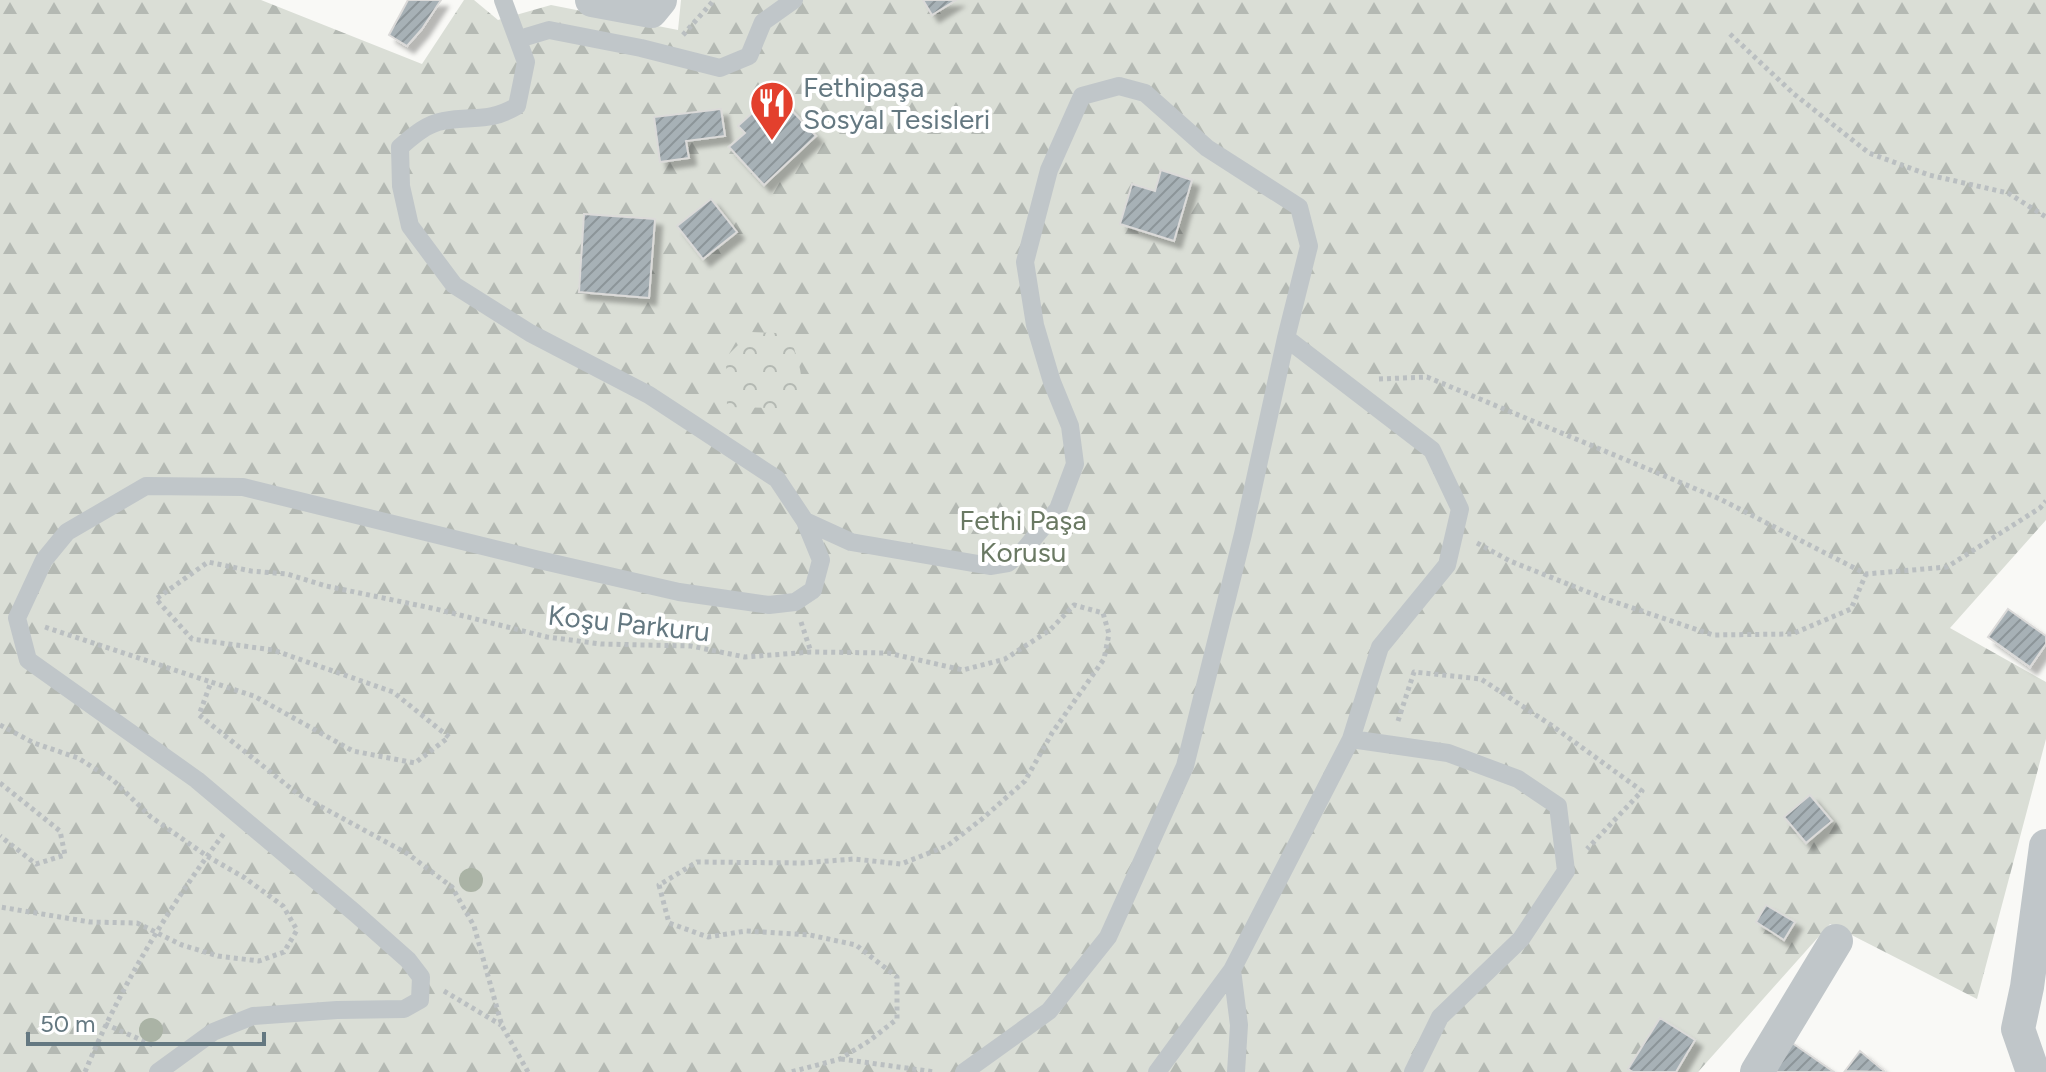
<svg xmlns="http://www.w3.org/2000/svg" width="2046" height="1072" viewBox="0 0 2046 1072" font-family="Figtree,sans-serif">
<style>
.forest{fill:url(#forest-firs)}
.park{fill:url(#park-crowns)}
.building{fill:url(#building-hatch);stroke:#dbdad9;stroke-width:2;filter:url(#shadow)}
.lines{fill:none;stroke-linecap:round;stroke-linejoin:round}
.path{stroke:#babfc1;stroke-width:5;stroke-dasharray:4 4;stroke-linecap:butt}
.lane{stroke:#c0c6c9;stroke-width:18}
.street{stroke:#c0c6c9;stroke-width:34}
.tree{fill:#aab3a5}
.labels{text-anchor:middle;dominant-baseline:central;stroke-width:8;stroke-linejoin:round;paint-order:stroke}
.poi-label{font-size:28px;fill:#647881;stroke:#fff;text-anchor:start}
.park-label{font-size:28px;fill:#6a7963;stroke:#fff}
.street-label{font-size:28px;fill:#647881;stroke:#fff}
</style>
<defs>
<pattern id="forest-firs" width="22" height="20" patternUnits="userSpaceOnUse" patternTransform="scale(2)"><rect width="22" height="20" fill="#daded6"/><path d="M5 1l3.5 6h-7zM16 11l3.5 6h-7z" fill="#b4b9b3"/></pattern>
<pattern id="park-crowns" width="20" height="18" patternUnits="userSpaceOnUse" patternTransform="scale(2)"><rect width="20" height="18" fill="#daded6"/><path d="M2 6a3 3 0 1 1 6 0M12 15a3 3 0 1 1 6 0" fill="none" stroke="#b4b9b3"/></pattern>
<pattern id="building-hatch" width="6" height="6" patternUnits="userSpaceOnUse" patternTransform="scale(2)"><rect width="6" height="6" fill="#a7b1b6"/><path d="M-1 1l2-2M0 6l6-6M5 7l2-2" fill="none" stroke="#8c9599"/></pattern>
<filter id="shadow"><feDropShadow dx="7" dy="7" stdDeviation="2" flood-color="#0004"/></filter>
</defs>
<rect width="100%" height="100%" fill="#f9f9f6"/>
<path class="forest" d="M0 0H261L422 64 464 0H474L498 20 551 5 678 30 681 0H2046V520L1950 628 2046 682V739L1977 999 1830 924 1698 1072H0Z"/>
<path class="park" d="M751 332 776 333 792 341C801 375 811 383 780 408L727 407 726 357Z"/>
<path class="building" d="M408 0H441L422 29 407 46 389 35Z
M923 0H956L932 15Z
M781 99 816 136 764 185 729 147 745 133 738 126 762 104 768 111Z
M721 109 725 136 686 141 689 158 660 162 654 117Z
M1161 170 1192 180 1174 241 1120 224 1132 184 1155 191Z
M711 199 737 232 703 259 677 226Z
M584 214 655 219 649 298 579 292Z
M2008 609 2046 636V644L2030 667 1988 637Z
M1810 795 1832 821 1806 843 1784 817Z
M1766 905 1795 922 1784 940 1756 922Z
M1660 1018 1695 1040 1676 1072H1633L1628 1069Z
M1788 1040 1834 1072H1766Z
M1860 1051 1884 1071 1882 1072 1845 1071Z"/>
<g class="lines">
<path class="path" d="M1730 34 1794 94 1869 153 1929 175 2008 193 2046 217
M683 35 714 0
M1379 379 1427 377 1720 499 1866 574 1947 567 2040 508 2046 501
M1477 543 1510 561 1603 598 1713 635 1792 634 1851 609 1866 574
M801 622 811 652
M45 627 211 682
M1398 721 1414 672 1481 679 1551 725 1642 791 1587 849
M0 725 34 743 78 758 113 780 151 817 207 856 245 878 283 906 297 930 284 952 259 961 218 956 182 945 137 923 90 922 0 907
M0 783 60 831 65 855 36 864 0 836
M444 991 501 1025
M105 1024 155 1046
M841 1059 935 1072
M85 1072C120 987 170 905 225 832
M528 1072 502 1026 474 926 452 887 408 854 298 794 199 715 211 682 254 696 353 751 415 763 449 737 393 692 273 650 192 639 156 599 208 562 251 571 287 574 326 586 436 609 547 637 601 644 691 646 745 657 811 652 888 653 963 670 1005 659 1050 630 1074 605 1103 613 1109 634 1104 659 1052 733 1025 781 982 819 947 846 901 864 854 859 802 863 697 862 659 885 669 923 708 937 746 931 810 935 856 945 897 977V1019L869 1041 840 1059 791 1072"/>
<path class="lane" d="M519 39 549 30 641 48 720 68 749 56 763 22 794 0
M805 521 851 542 990 566 1008 563 1024 550 1058 509 1075 464 1070 426 1052 382 1035 325 1025 262 1049 170 1082 96 1119 86 1145 93 1207 148 1299 207 1309 246 1286 338 1243 534 1185 766 1108 937 1049 1011 964 1072
M1351 739 1448 753 1518 779 1558 806 1566 871 1521 939 1440 1017 1413 1072
M1232 970 1239 1025 1236 1072
M158 1072 213 1032 253 1016 337 1010 404 1009 420 1000 421 977 408 960 355 913 197 780 28 660 17 618 44 560 67 532 146 486 243 487 535 559 679 592 769 605 795 602 813 590 821 560 805 521 777 479 649 395 530 333 454 285 410 226 401 186 400 147C413 136 426 124 443 121 474 115 488 123 517 106L526 62 503 0
M1157 1072 1232 970 1351 739 1380 647 1447 565 1460 509 1432 450 1286 338"/>
<path class="street" d="M592 0 651 11 660 0
M1757 1072 1836 941
M2033 1072 2018 1029 2027 987 2046 846"/>
</g>
<g class="tree">
<circle cx="471" cy="880" r="12"/>
<circle cx="151" cy="1030" r="12"/>
</g>
<defs>
<g id="restaurant-pin" transform="scale(2.3)"><path d="M0 17L-7.5 6A9.5 9.5 0 1 1 7.5 6Z" fill="#e3402d" stroke="#fff"/><path d="M-5-6h1v4h1v-4h1v4h1v-4h1v5L-1.5 .5V6h-2V.5L-5-1ZM5-6V6H3V1.5H1.5Q1.5-4 5-6Z" fill="#fff"/></g>
</defs>
<g fill-rule="evenodd">
<use href="#restaurant-pin" x="772" y="103"/>
</g>
<g class="labels">
<g class="poi-label">
<text x="803" y="87">Fethipaşa<tspan x="803" dy="32">Sosyal Tesisleri</tspan></text>
</g>
<g class="park-label">
<text x="1023" y="520">Fethi Paşa<tspan x="1023" dy="32">Korusu</tspan></text>
</g>
<g class="street-label">
<text transform="translate(629 623) rotate(6)">Koşu Parkuru</text>
</g>
</g>
<path d="M28 1032v12h236v-12" fill="none" stroke="#647881" stroke-width="4"/>
<text x="40" y="1032" font-size="24" fill="#647881" stroke="#ffffff" stroke-width="6" paint-order="stroke">50 m</text>
</svg>
